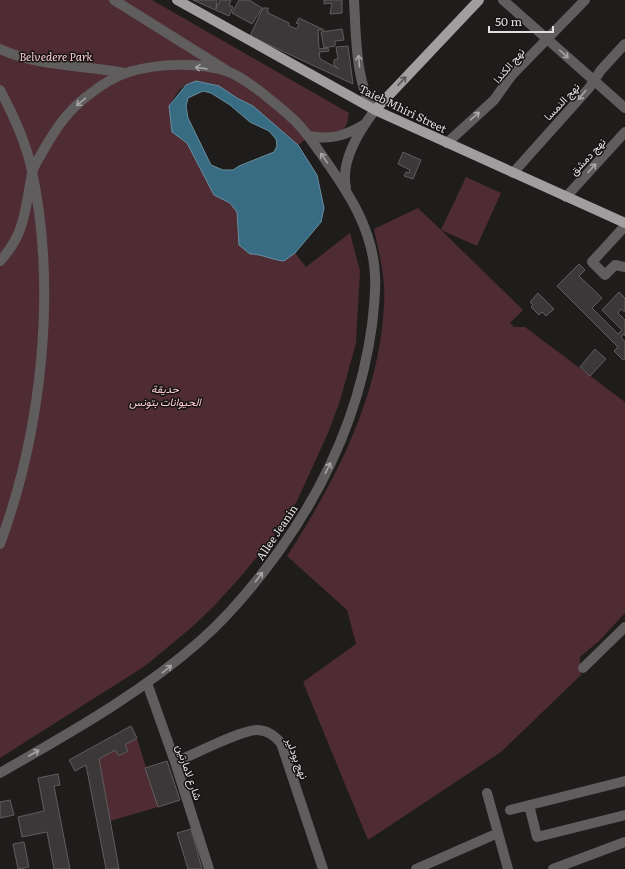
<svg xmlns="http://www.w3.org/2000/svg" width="625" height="869" viewBox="0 0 625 869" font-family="Literata,Vazirmatn,serif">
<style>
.green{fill:#4f2c34}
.water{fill:#376c83;stroke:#6a8e9f;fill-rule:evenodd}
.building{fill:#3c3839;stroke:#615c5d}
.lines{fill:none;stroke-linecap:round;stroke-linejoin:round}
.minor{stroke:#5f5d5d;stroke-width:10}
.major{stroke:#a29e9f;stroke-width:10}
.oneway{stroke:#a6a4a4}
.oneway2{stroke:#5c5859}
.labels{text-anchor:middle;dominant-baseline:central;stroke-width:3;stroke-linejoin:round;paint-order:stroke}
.park-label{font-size:11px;font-style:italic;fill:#feccd6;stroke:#161313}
.street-label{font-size:11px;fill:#e1dedf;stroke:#161313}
</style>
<rect width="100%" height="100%" fill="#1f1c1c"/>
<path class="green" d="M0 0H152L349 113 347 124 341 133 313 134 298 145C278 128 213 68 186 85 178 89 173 99 169 106L173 132 187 143 214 194 230 203 237 212 238 234 250 254C262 254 272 260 284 261L295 253 306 267 350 233 360 271 356 343 340 401 328 433 297 501 270 541 243 574 214 606 192 627 145 666 0 758Z
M466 177 501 193 477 246 441 230 523 310 510 323 514 327H525L625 402V613L599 641 580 657 581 675 501 752 368 840 303 682 356 644 347 610 287 556C336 480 380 396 384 304 386 278 379 253 374 229L418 208 441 230Z
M137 738 158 807 110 821 99 759 115 750 119 756 128 751 125 745Z"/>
<path class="water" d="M196 81 219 86 237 98 253 106 298 145 317 175 324 208 321 222 295 253 284 261C272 260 262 254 250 254L239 245 237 212 230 203 214 195 187 143 172 132 169 106 186 85ZM203 91 211 93 230 105 250 122 269 131 276 139 277 146 274 152 239 166 233 170H223L211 165 188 118 186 106 188 98Z"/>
<path class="building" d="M193 0H217L216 9 220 0H231L229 5 233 7 229 16Z
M239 0H249L262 8 252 24 232 13Z
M324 0H342V13L330 14 332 3 324 4Z
M263 8H268V13L289 23V26L297 29 299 24 296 23 299 18 324 30H318L319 49 328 48 329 51 319 52 320 59 339 69 334 65V60L338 59 336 47 348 46 353 84 250 36Z
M342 29 344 40 335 41V46L324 48 321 32Z
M403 152 421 160 413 179 404 176 406 172 409 173 410 170 398 164Z
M579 264 585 270 579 276 602 298 592 308 618 334 622 330 602 310 619 292 625 298V312L621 309 618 313 625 320V336L624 334 621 337 625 342V359L623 360 614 351 618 347 557 286Z
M538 293 554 309 546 316 542 312 539 315 531 307 533 305 530 302Z
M595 349 606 359 590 376 580 367Z
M131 726 137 738 125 745 128 751 119 756 115 750 99 759 119 869H106L86 765 75 771 69 760Z
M167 761 180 800 158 807 145 768Z
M58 774 60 785 54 786 70 869H54L47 832 22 837 18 817 44 811 38 778Z
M10 800 14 815 0 818V802Z
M191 829 202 869H188L177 833Z
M24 842 29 867 18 869 13 844Z"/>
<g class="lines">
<path class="minor" d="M114 0 226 70
M503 0 625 108
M0 49C39 67 83 65 125 73
M0 90C14 116 26 142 32 171 57 290 42 430 0 544
M309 136C331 140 345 136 365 124
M447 143 494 100 512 75 585 0
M513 173 589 88 601 70 625 44
M346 188C340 161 359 131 375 110 355 87 356 30 354 0
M566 197 625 132
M625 226 592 262 605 275 615 265 625 267
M0 261C26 233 25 208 32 174 33 166 39 159 43 151 56 128 69 109 90 94 101 85 116 76 129 72 159 63 199 62 229 72 240 76 251 85 261 92 274 103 288 113 299 125 309 136 317 148 326 161 350 195 373 231 375 275 376 292 374 308 372 325 361 407 327 484 279 551 256 583 230 615 200 641 140 694 69 733 0 773
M583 668 625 627
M147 683 175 762 209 869
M175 762C193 755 241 730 257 730 267 730 275 736 281 743L323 869
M487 793 508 869
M529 805 537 837 625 815
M510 810 625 781
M416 869 498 833
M553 869 625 842"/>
<path class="major" d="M177 0 375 110 625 223
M375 110 479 0"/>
</g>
<defs><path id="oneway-shaft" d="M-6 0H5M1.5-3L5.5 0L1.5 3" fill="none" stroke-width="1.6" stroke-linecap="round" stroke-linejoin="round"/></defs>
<g class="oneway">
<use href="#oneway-shaft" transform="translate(564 54) rotate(42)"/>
<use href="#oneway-shaft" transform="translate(359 61) rotate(-95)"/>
<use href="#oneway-shaft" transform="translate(201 68) rotate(-172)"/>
<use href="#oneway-shaft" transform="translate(582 95) rotate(131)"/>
<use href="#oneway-shaft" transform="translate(81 102) rotate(141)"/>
<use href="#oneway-shaft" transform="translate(475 116) rotate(-41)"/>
<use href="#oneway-shaft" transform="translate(324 158) rotate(-125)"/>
<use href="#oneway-shaft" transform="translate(592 168) rotate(-47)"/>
<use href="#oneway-shaft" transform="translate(328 468) rotate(-64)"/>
<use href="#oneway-shaft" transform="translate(259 577) rotate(-53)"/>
<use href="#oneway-shaft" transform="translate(167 669) rotate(-39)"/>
<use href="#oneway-shaft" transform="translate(34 753) rotate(-30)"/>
</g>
<use class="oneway2" href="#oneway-shaft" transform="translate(402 81) rotate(-47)"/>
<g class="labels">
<g class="park-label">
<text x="56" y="56">Belvedere Park</text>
<text x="165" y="388">حديقة<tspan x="165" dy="13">الحيوانات بتونس</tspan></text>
</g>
<g class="street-label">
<text transform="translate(508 65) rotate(-50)">نهج الكندا</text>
<text transform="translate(561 101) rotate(-47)">نهج النمسا</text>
<text transform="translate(403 108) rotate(26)">Taieb Mhiri Street</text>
<text transform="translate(587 156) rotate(-47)">نهج دمشق</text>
<text transform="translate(276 532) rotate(-56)">Allee Jeanin</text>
<text transform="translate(298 758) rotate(69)">نهج بودلير</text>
<text transform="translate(190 772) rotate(71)">شارع لامارتين</text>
</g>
</g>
<path d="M489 26v6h64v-6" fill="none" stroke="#e1dedf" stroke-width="2"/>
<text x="495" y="26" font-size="12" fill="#e1dedf" stroke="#161313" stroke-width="3" paint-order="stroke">50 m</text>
</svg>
